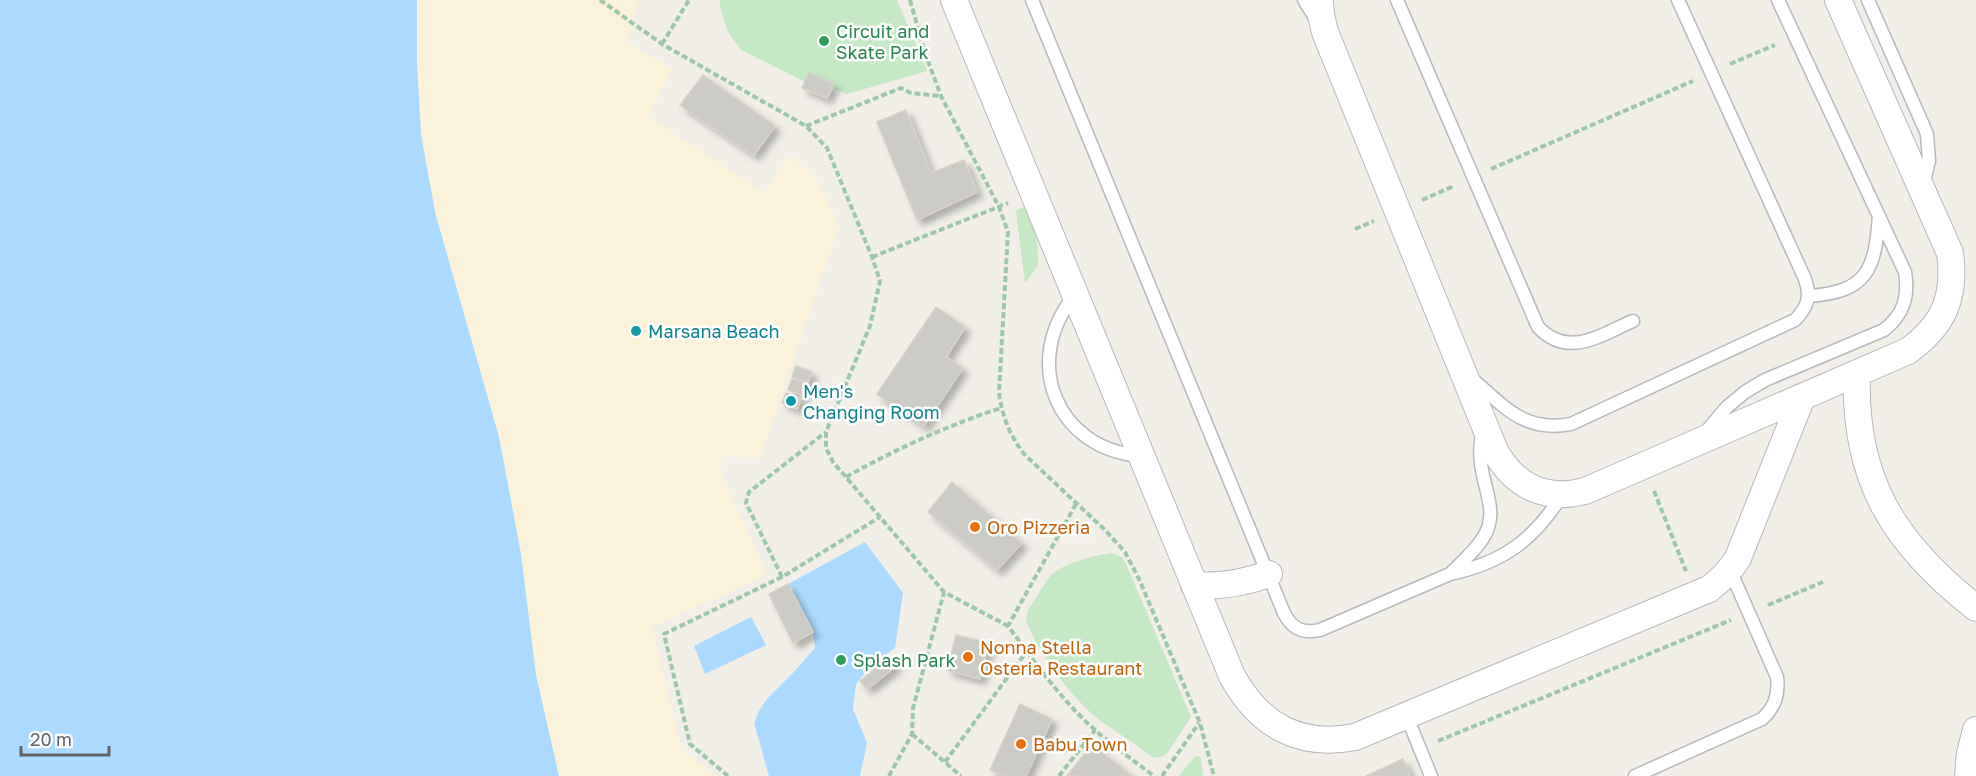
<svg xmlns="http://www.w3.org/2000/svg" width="1976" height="776" viewBox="0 0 1976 776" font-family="'Golos Text',sans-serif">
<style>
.green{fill:#c5e8c5}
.sand{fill:#fbf3d9}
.water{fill:#aadaff}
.building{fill:#cccac5;stroke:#d6d1c6;stroke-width:1.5;filter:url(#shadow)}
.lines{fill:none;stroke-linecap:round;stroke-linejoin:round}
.lane-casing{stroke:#b5b8bc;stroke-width:15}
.street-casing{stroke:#b5b8bc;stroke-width:28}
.path{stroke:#9cc7a9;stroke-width:4;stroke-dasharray:6 3;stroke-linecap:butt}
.lane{stroke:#fff;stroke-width:12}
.street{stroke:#fff;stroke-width:26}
.leisure-dot{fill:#2e9e5b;stroke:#fff;stroke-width:2}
.culture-dot{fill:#0f9aa8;stroke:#fff;stroke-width:2}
.food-dot{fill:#e8710a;stroke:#fff;stroke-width:2}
.labels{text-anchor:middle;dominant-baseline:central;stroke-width:5;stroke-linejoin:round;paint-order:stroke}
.leisure-label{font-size:18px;fill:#27864d;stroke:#fff;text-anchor:start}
.culture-label{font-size:18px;fill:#0d838f;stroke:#fff;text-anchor:start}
.food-label{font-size:18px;fill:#c56008;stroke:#fff;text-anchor:start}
</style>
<defs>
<filter id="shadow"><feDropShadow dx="5.5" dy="5.5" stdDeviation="3" flood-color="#0004"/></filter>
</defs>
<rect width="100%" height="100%" fill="#f1efe8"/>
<path class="green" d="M720 0H897L927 71 847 94 832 88 834 84 809 73 805 82 741 50 728 32 720 7Z
M1027 206 1037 239 1038 266 1025 283 1016 210Z
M1112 553 1122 557 1127 566 1191 717 1168 752C1163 757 1159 758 1152 757 1135 743 1116 732 1098 719 1069 695 1041 656 1026 621L1028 610 1050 576C1065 562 1092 556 1112 553Z
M1195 756 1201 757 1203 776H1179Z"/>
<path class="sand" d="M417 0H639L628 43 672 69 648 116 764 193 789 155 804 167 818 182 839 226 760 458 725 456 719 464 725 482 767 575 652 627 681 748 715 776H559L536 675 521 554 499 437 435 212 421 134 417 63Z"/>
<path class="water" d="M0 0H417V63L421 134 435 212 499 437 521 554 536 675 559 776H0Z
M865 542 903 593 895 648 872 664 856 684 853 709 867 743 860 776H769L754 723 759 711 766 700 792 674 815 648 813 632 788 584Z
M751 617 766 645 705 674 694 646Z"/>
<path class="building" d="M809 73 834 84 827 98 802 88Z
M703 75 775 126 754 155 680 105Z
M906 110 931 173 964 160 977 192 917 220 877 122Z
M936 307 965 327 946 357 963 368 924 426 877 394Z
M796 366 812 372 808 382 792 377Z
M792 379 807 384 803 395 788 390Z
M786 393 801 398 797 409 782 403Z
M952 482 1022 543 997 570 928 512Z
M788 584 813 632 793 643 769 594Z
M956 635 989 643 980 679 947 670Z
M890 657 896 666 867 689 860 681Z
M1020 704 1052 719 1026 776H1006L990 770Z
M1092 744 1132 776H1067Z
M1403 759 1410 776H1366Z"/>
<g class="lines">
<g class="lane-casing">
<path id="lane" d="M1032 0 1284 613C1292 629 1303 634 1320 630L1450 574C1502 563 1534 540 1562 495
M1304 0 1316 19
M1397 0 1538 327C1568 359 1600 335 1633 321
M1868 0 1927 134 1929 161 1923 185
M1075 295C1021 360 1055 449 1141 456
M1809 296C1868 292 1875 269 1879 216
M1471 378C1504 406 1524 433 1571 424L1795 320C1808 307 1811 296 1805 279L1678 0
M1704 434 1727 407 1745 392 1765 380 1884 330C1904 314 1909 297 1905 272L1778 0
M1451 573C1462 562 1475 551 1483 538 1498 515 1486 494 1482 470 1479 458 1480 445 1482 432
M1407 717 1431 776
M1635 776 1762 719C1775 707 1779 695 1777 677L1730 570"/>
</g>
<g class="street-casing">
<path id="street" d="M954 0 1232 676C1259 725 1299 748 1355 737L1709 589C1721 580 1730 571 1738 558L1802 397
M1320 0 1321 15 1325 32 1495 451C1515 487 1546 501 1585 491L1908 351C1944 325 1956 297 1950 253L1838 0
M1857 373C1853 479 1894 544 1976 608
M1194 585C1221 587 1244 583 1269 574
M1968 776 1970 753 1976 730"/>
</g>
<path class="path" d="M600 0 662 44 806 126 827 148 872 257 880 281 870 326 826 432V448L833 462 944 592 1008 626
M910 0 925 53 941 96 999 207 1008 232 999 392C1002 417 1010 436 1025 455L1105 530 1125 552 1139 579 1200 723 1214 776
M662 44 689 0
M1730 64 1775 45
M806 126 901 88 911 93 940 96
M1491 169 1693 81
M1422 200 1454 186
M1355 229 1374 221
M872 257 1008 203
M846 477C896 449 946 426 1001 408
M1654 491 1686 571
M1076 504 1008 626C1035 662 1061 700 1095 730 1113 746 1134 761 1154 776
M782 577 746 503 749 492 826 432
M1768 605 1823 582
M912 734 961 776
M1438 741 1731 620
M945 762 1027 651
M728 776 690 744 664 634 782 577 880 517
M889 776 912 734 913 708 944 592
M1059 776 1095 730
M1162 776 1199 723"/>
<use href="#lane" class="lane"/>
<use href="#street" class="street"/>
</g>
<g class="leisure-dot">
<circle cx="824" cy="41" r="6"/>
<circle cx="841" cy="660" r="6"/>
</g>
<g class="culture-dot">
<circle cx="636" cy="331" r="6"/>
<circle cx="791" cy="401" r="6"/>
</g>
<g class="food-dot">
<circle cx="975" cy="527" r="6"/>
<circle cx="968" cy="657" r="6"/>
<circle cx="1021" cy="744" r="6"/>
</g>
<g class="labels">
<g class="leisure-label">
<text x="836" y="31">Circuit and<tspan x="836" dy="21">Skate Park</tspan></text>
<text x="853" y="660">Splash Park</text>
</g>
<g class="culture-label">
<text x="648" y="331">Marsana Beach</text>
<text x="803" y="391">Men's<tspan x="803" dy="21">Changing Room</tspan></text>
</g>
<g class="food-label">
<text x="987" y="527">Oro Pizzeria</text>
<text x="980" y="647">Nonna Stella<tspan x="980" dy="21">Osteria Restaurant</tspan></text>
<text x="1033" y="744">Babu Town</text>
</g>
</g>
<path d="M21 746v9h88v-9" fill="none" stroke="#5f6368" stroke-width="3"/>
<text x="30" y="746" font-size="18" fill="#5f6368" stroke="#ffffff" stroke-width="4.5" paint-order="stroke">20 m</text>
</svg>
